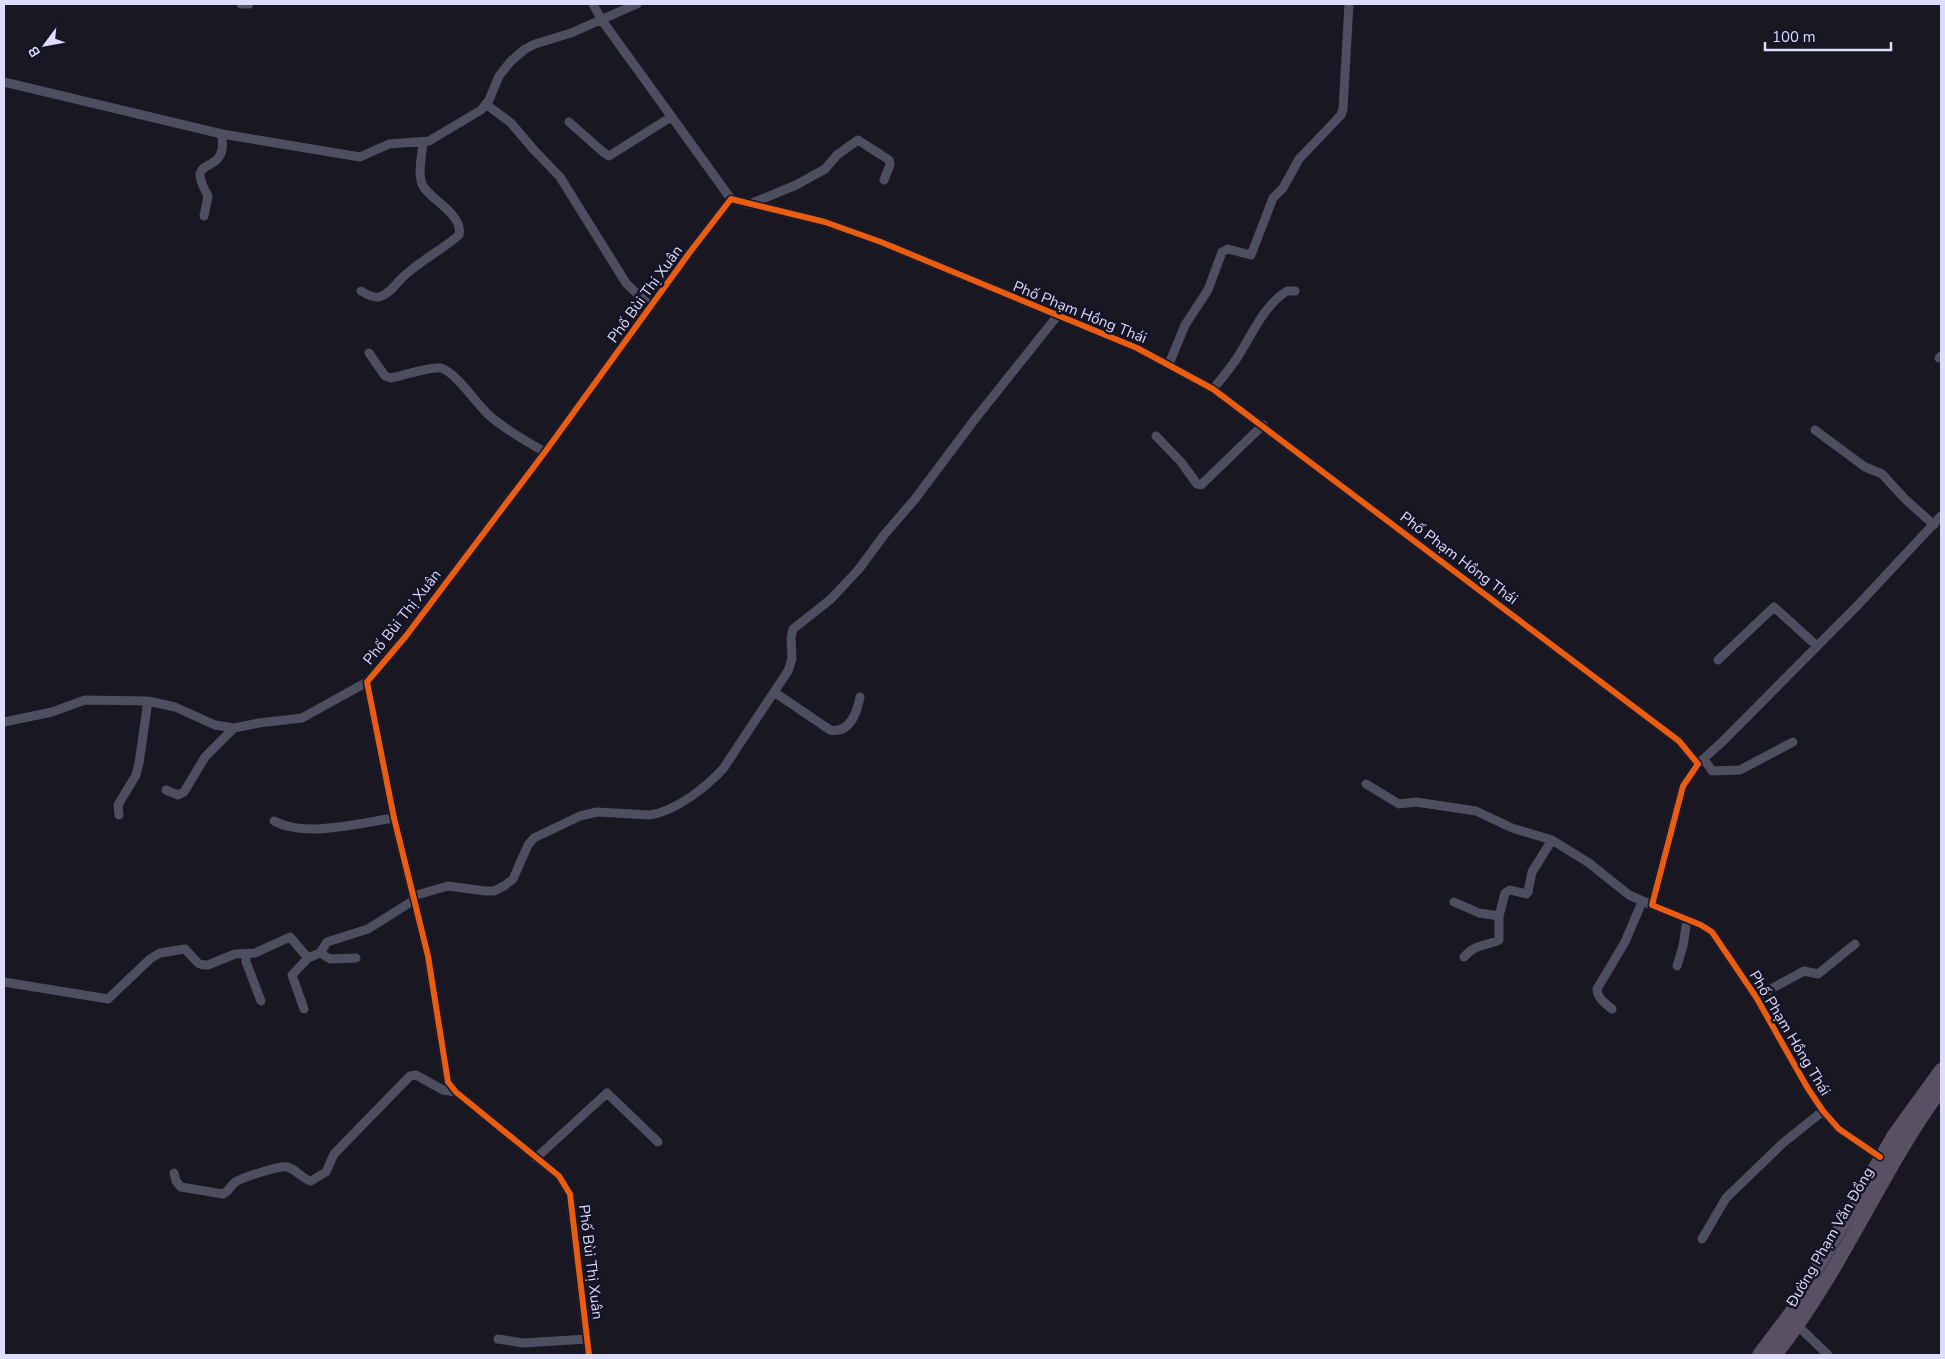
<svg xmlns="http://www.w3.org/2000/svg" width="1945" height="1359" viewBox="0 0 1945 1359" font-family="'Nunito Sans',sans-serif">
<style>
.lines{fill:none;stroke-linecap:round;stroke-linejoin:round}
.minor{stroke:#4e4e61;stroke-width:9}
.trunk{stroke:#5a5064;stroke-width:14}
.cycleway-casing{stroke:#151326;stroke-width:9}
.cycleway{stroke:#e95d12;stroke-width:6}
.labels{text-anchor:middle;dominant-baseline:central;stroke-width:5;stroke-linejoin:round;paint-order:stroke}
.street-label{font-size:15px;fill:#dedcfb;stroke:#151326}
</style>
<rect width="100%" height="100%" fill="#181722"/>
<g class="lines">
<path class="minor" d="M241 4H249
M593 4 601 19 731 199
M4 82 222 134 360 157 389 144 429 141 481 110 489 100 499 76 510 62 525 49 535 44 571 33 637 4
M487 105 511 123 534 150 560 177 626 283 651 307
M569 122 603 152 609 156 671 117
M731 199 825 222 881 242 1137 348 1213 389 1679 741 1698 764 1683 786 1652 905 1701 925 1712 932 1756 997 1807 1087 1823 1111 1839 1129 1880 1157
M750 204 796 185 825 169 837 155 858 140 889 160 890 165 884 180
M204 216 208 196C186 157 216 174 222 150 223 146 222 139 222 134
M361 291C366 294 373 298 379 297 388 295 394 286 400 280 417 262 441 251 459 235 464 215 430 199 423 186 417 175 422 155 423 143
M369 353 385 376 391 378C401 376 433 366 441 368 457 373 477 405 490 416 507 431 526 441 545 452
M1939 358 1941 356
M1169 364 1185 325 1208 290 1222 252 1228 249 1251 255 1273 198 1283 188 1299 159 1341 115 1343 109 1349 4
M1213 389C1221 379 1230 369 1237 358 1252 335 1263 306 1287 291H1295
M1815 430 1865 467 1882 474 1905 499 1934 525
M1156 436 1181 462 1197 484 1201 485 1263 425
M1718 660 1774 607 1817 646
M774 692 830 730C850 734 857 712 860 697
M4 722 52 712 85 700 148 701 175 707 215 725 234 728 259 723 302 718 367 682
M1704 759 1712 771 1740 770 1793 742
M1698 764 1723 741 1858 605 1941 516
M1366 784 1399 804 1416 802 1476 811 1512 828 1552 840 1589 863 1629 895 1652 905
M166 790 178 795 184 792 205 757 234 728
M119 815 118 805 136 775 139 763 148 701
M274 821C305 838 360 823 394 818
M413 896 448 886 485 891H494L504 886 513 879 528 845 534 838 580 816 597 812 650 815C676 811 705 788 723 769L788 671 792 659 791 638 793 629 831 599 859 569 884 535 915 499 975 419 1058 315
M1454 902 1479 913 1499 916
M320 953 330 959 356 958
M246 954V962L261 1001
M1464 957C1476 943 1485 947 1499 940V916L1505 893 1510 890 1526 894 1528 892 1532 872 1552 840
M1677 966 1683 946 1687 920
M4 982 108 999 150 959 160 953 185 949 198 963 203 965H208L235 954 255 953 290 937 308 958
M1756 997 1804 971 1818 974 1855 944
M304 1009 292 975 308 958 320 953 327 942 368 929 414 900
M1612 1009C1606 1004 1597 998 1597 989L1625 942 1642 902
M536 1158 607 1093 658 1142
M174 1173 176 1181 181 1187 223 1194C230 1191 231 1184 237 1181 245 1177 280 1165 287 1167 296 1169 302 1179 311 1181L326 1172 334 1154 410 1076 416 1075 443 1090 456 1092
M1702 1239 1726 1198 1783 1143 1823 1111
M1797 1325 1828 1355
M498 1339 523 1343 587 1339
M589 1355 570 1194 559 1176 456 1092 448 1082 428 956 394 818 367 682 406 636 545 452 690 252 731 199"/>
<path class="trunk" d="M1759 1355 1793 1310 1894 1135 1941 1070
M1775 1355C1841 1273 1879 1174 1941 1089"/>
<g class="cycleway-casing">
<path id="cycleway" d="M589 1355 570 1194 559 1176 456 1092 448 1082 428 956 394 818 367 682 406 636 545 452 690 252 731 199 825 222 881 242 1137 348 1213 389 1679 741 1698 764 1683 786 1652 905 1701 925 1712 932 1756 997 1807 1087 1823 1111 1839 1129 1880 1157"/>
</g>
<use href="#cycleway" class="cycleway"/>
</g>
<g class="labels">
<g class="street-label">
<text transform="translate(645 294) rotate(-54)">Phố Bùi Thị Xuân</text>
<text transform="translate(1080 312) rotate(22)">Phố Phạm Hồng Thái</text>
<text transform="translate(1459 558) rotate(37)">Phố Phạm Hồng Thái</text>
<text transform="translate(402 617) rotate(-52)">Phố Bùi Thị Xuân</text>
<text transform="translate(1790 1033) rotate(59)">Phố Phạm Hồng Thái</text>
<text transform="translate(1830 1237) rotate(-60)">Đường Phạm Văn Đồng</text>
<text transform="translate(591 1262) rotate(83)">Phố Bùi Thị Xuân</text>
</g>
</g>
<rect width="1945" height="1359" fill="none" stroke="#dedcfb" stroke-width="10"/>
<g transform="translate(45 45) rotate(238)" stroke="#151326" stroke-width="4" paint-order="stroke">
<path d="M0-4L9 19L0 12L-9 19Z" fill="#dedcfb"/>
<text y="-8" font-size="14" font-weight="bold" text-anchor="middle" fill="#dedcfb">B</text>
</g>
<path d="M1765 42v8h126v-8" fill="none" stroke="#dedcfb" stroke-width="2.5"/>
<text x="1772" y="42" font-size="15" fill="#dedcfb" stroke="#151326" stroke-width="4" paint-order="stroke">100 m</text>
</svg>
